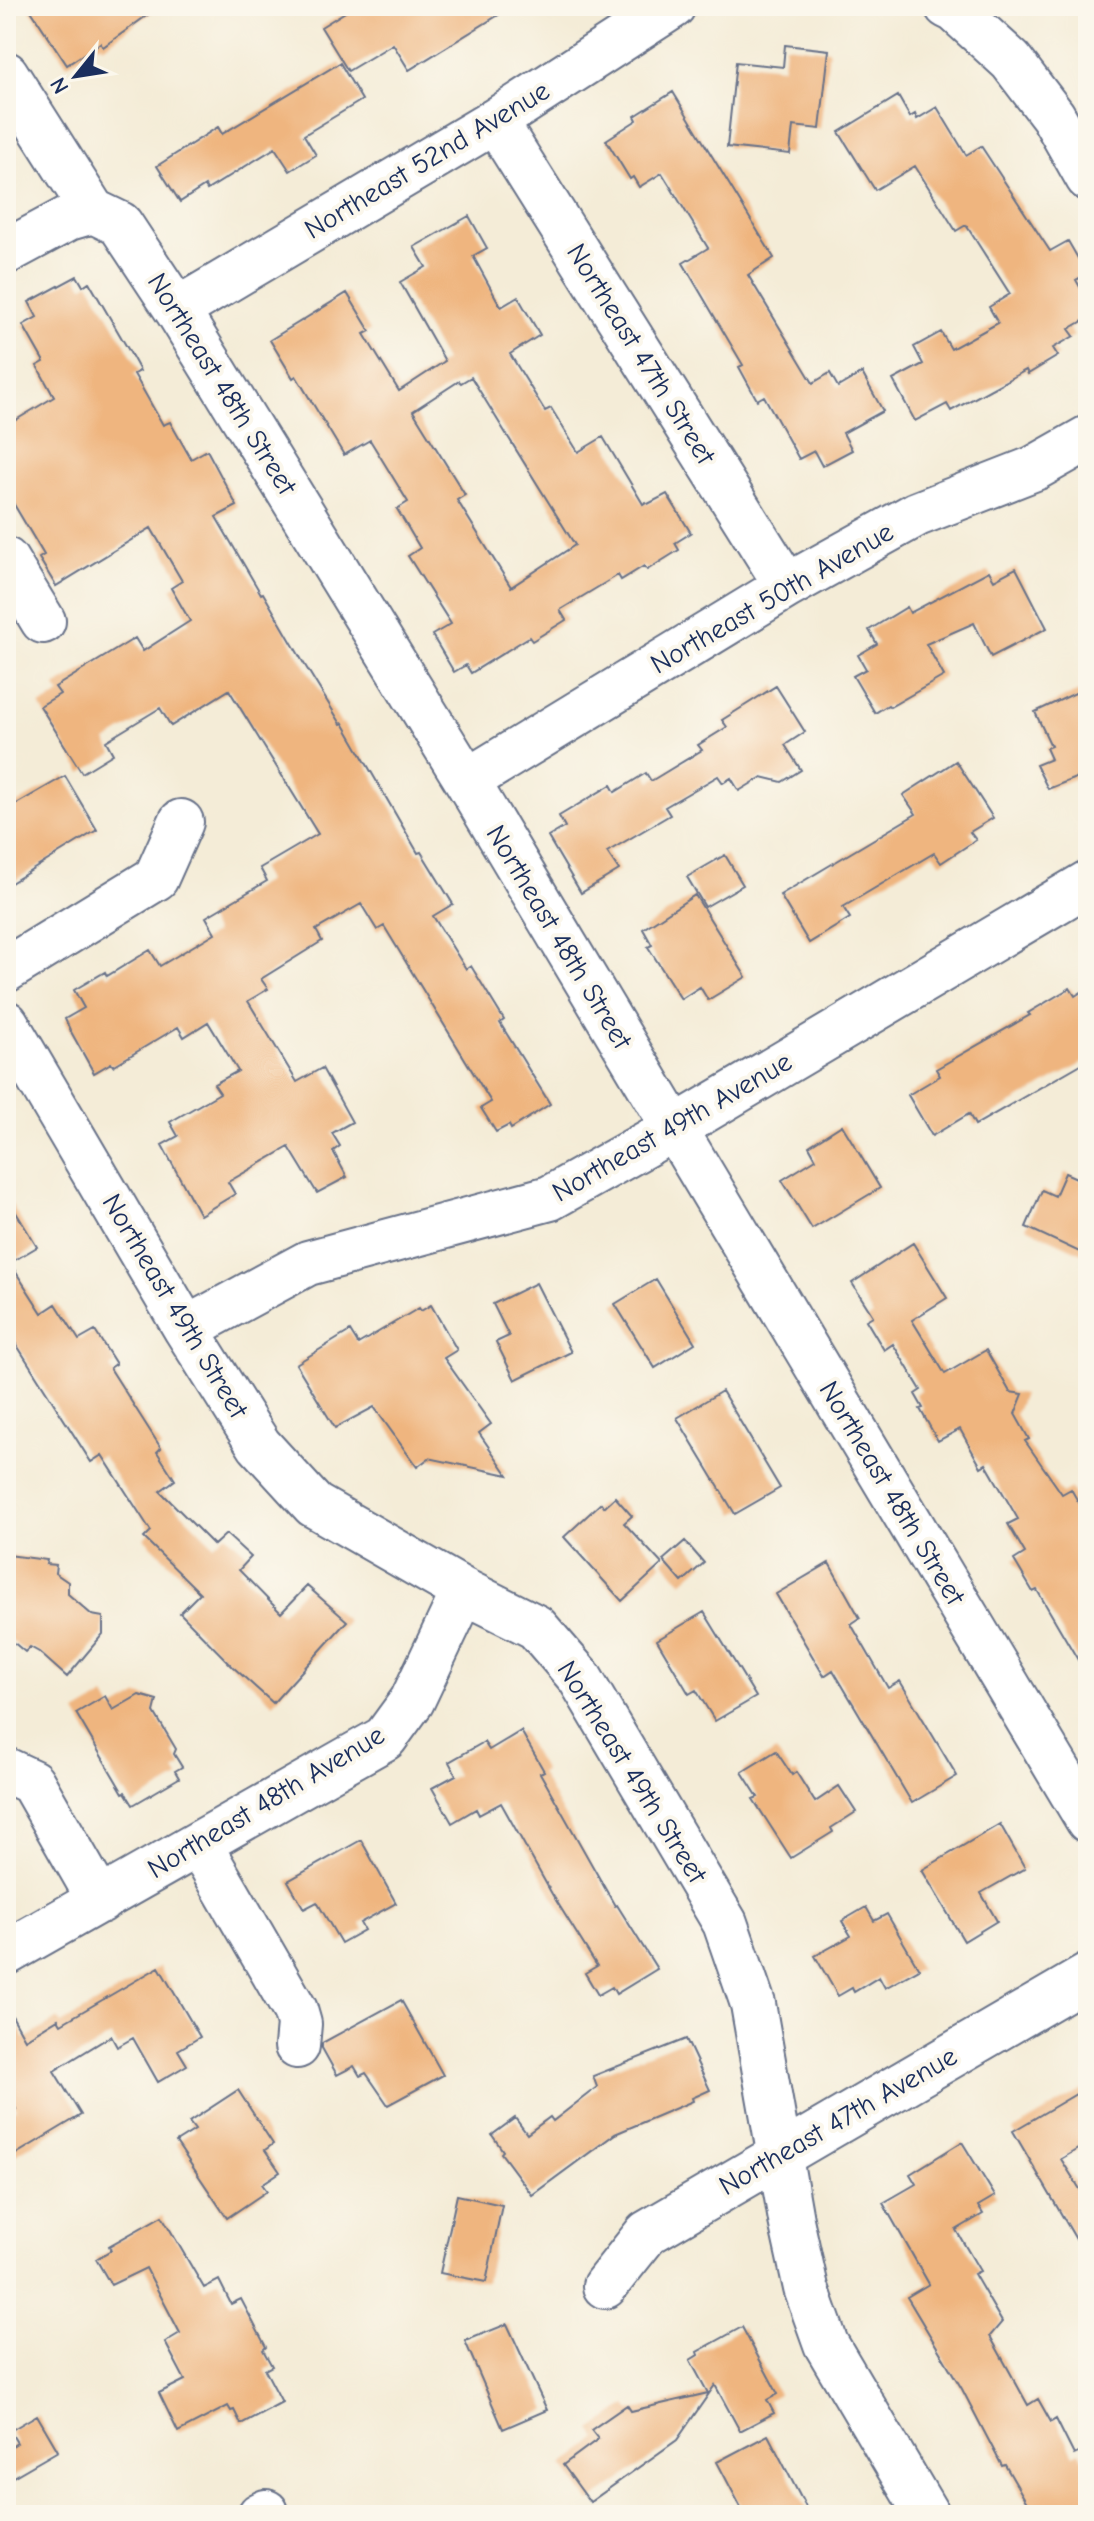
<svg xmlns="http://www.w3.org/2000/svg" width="1094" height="2521" viewBox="0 0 1094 2521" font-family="'Comic Neue',sans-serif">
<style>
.building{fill:#efb57f;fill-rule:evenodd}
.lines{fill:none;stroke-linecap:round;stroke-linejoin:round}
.minor-casing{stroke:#677188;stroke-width:48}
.minor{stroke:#fff;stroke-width:44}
.labels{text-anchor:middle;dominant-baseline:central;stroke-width:8;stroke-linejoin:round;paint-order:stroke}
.street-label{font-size:28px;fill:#1b2f5e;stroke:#fbf7ec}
</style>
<rect width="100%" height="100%" fill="#fbf7ec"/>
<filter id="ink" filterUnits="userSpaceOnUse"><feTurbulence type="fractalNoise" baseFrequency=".0125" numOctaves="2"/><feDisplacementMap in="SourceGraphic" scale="16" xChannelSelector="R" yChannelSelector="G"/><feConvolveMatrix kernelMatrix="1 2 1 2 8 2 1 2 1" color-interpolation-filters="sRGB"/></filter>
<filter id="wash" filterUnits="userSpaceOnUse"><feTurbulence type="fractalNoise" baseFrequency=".006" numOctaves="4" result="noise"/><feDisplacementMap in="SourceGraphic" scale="32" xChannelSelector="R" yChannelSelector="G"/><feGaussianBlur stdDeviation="1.8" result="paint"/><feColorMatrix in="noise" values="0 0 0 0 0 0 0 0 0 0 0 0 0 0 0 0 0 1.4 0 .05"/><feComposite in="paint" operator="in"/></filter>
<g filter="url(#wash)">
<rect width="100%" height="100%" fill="#f4ecd7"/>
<g id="blocks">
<path class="building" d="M28 6H160L103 47 100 43 67 65Z
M355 6H513L409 70 393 44 348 71 321 27Z
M785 45 829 50 820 129 793 126 790 154 727 147 736 62 783 67Z
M340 63 362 100 304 135 316 155 290 171 275 148 207 190 205 186 180 202 157 166 218 127 222 134Z
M673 92 774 258 748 275 813 383 830 373 838 387 862 373 883 411 843 433 852 450 822 466 814 451 799 459 764 396 757 400 739 367 743 365 683 263 708 248 662 173 639 187 633 177 630 179 606 140 637 120 635 116Z
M898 96 910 117 915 114 917 119 937 107 966 155 981 146 1050 251 1068 241 1087 274 1076 280 1088 301V318L1069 329 1074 336 1053 348 1058 356 1028 374 1026 370 951 411 947 404 915 421 893 380 923 364 914 347 941 332 951 349 998 323 989 307 1010 294 966 225 956 231 915 166 875 190 839 132Z
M469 216 487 248 473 256 501 307 518 297 540 335 510 354 545 411 551 408 578 452 603 437 643 504 646 502 648 504 667 494 691 533 675 543 679 550 647 570 644 566 621 580 618 575 560 610 566 620 532 641 529 637 471 673 466 665 454 672 432 635 451 624 408 556 420 548 397 509 408 502 370 440 344 455 296 376 293 378 270 340 347 293 370 331 364 334 399 391 445 361 400 282 426 267 414 247ZM471 377 575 545 511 587 457 500 465 495 413 411 459 381 461 383Z
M77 276 83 286 89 282 128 349 140 371 134 374 163 425 170 422 191 459 207 450 237 506 216 517 261 594 263 593 303 662 341 724 343 723 418 853 421 852 453 904 433 916 466 969 471 966 504 1020 500 1023 550 1104 511 1129 509 1125 496 1132 481 1108 491 1102 384 926 377 930 361 904 316 930 322 941 261 979 268 989 248 1001 297 1082 322 1068 352 1122 332 1133 340 1146 333 1151 347 1177 317 1193 289 1147 228 1182 235 1194 200 1215 162 1145 178 1136 170 1122 220 1093 214 1084 238 1071 208 1022 184 1037 178 1027 113 1066 111 1063 94 1073 70 1030 65 1019 84 1008 74 990 105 972 107 976 150 950 160 966 215 933 206 917 267 881 260 868 318 834 229 690 171 726 160 708 106 741 113 754 82 773 40 706 60 694 55 687 135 638 143 651 190 621 171 588 182 581 151 528 56 586 39 558 44 555 6 491V426L54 397 37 366 44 362 23 325 37 317 29 302Z
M1016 568 1047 628 991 657 974 623 926 644 944 676 890 707 888 705 875 713 853 676 866 669 858 655 877 644 869 630 907 607 910 613 989 571 994 580Z
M776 686 805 732 785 745 801 770 782 782 762 777 739 791 731 778 723 783 718 776 665 807 670 815 607 852 619 870 581 893 548 837 565 827 559 816 611 785 615 792 646 773 651 781 702 750 698 745 727 727 722 720Z
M1088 687V773L1048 789 1036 765 1051 759 1046 748 1051 746 1035 712Z
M956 761 993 818 970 832 976 840 941 863 934 853 843 907 850 918 809 943 780 895 916 814 903 795Z
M65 776 97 830 6 886V810Z
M725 855 743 885 705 907 687 877Z
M695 895 746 977 708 1000 700 987 681 999 648 947 652 945 643 929Z
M1070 988 1075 996 1088 988V1060L975 1125 969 1114 932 1136 908 1095 940 1076 936 1069 1030 1015 1028 1013Z
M842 1125 880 1188 812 1229 782 1180 816 1159 809 1146Z
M1065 1173 1088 1183V1256L1026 1227 1042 1190 1055 1196Z
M6 1196 37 1247 10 1263 42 1313 56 1304 79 1340 95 1331 116 1364 110 1368 161 1448 157 1452 175 1480 160 1491 214 1545 226 1534 251 1557 239 1570 281 1613 307 1586 347 1621 273 1703 233 1667 180 1613 200 1593 144 1538 151 1531 102 1455 91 1462 6 1328Z
M913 1243 947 1298 912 1320 945 1374 986 1350 1010 1392 1023 1394 1015 1414 1029 1439 1025 1441 1062 1494 1071 1489 1088 1519V1677L1037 1590 1033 1592 1014 1560 1025 1553 1008 1524 1018 1519 986 1464 981 1467 960 1429 938 1441 920 1409 923 1408 915 1394 921 1390 893 1344 884 1350 866 1320 873 1316 852 1283Z
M656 1279 695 1343 655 1368 615 1304Z
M536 1283 571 1352 515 1380 496 1342 509 1336 493 1304Z
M431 1305 457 1350 444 1358 491 1424 479 1433 508 1475 429 1458 417 1467 374 1407 335 1428 296 1364 350 1331 358 1344 419 1308 421 1311Z
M722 1391 780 1488 735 1514 677 1418Z
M615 1497 632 1516 624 1523 662 1564 622 1601 564 1537 601 1503 604 1507Z
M685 1541 704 1563 682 1582 663 1560Z
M8 1555 47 1560 46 1564 56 1565 55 1573 68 1582V1594L92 1615 103 1617V1634L67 1677 39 1652 30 1647 25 1652 6 1636Z
M829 1563 860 1618 851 1624 888 1688 900 1681 957 1776 912 1803 833 1670 824 1676 776 1594Z
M704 1612 756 1697 715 1721 696 1690 689 1694 657 1640Z
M139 1695 157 1700 154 1712 176 1749 174 1754 182 1767 175 1771 179 1778 133 1805 125 1792 123 1793 76 1713 105 1696 113 1710Z
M521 1731 544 1771 540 1773 615 1906 617 1905 657 1969 616 1994 612 1987 598 1995 585 1973 597 1966 552 1894 501 1803 479 1815 476 1809 452 1823 432 1788 456 1775 449 1762 484 1742 489 1750Z
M776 1751 792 1775 796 1772 815 1802 839 1786 856 1812 831 1828 833 1832 791 1858 753 1799 758 1797 742 1772Z
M1000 1824 1025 1868 981 1893 997 1921 964 1941 922 1870Z
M361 1840 396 1903 360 1923 364 1930 341 1943 317 1902 304 1909 288 1881Z
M866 1907 874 1921 887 1914 919 1969 885 1988 879 1977 854 1992 852 1988 838 1996 815 1956 851 1936 842 1921Z
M159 1967 200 2037 178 2050 187 2065 158 2082 133 2038 117 2047 111 2036 54 2071 81 2115 6 2160V2115L16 2109 6 2092V2005L25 2039 58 2019 61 2024Z
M401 2000 443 2075 388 2105 366 2073 360 2076 354 2066 337 2075 322 2048V2043Z
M686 2039 710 2090 692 2098 693 2101 615 2134 532 2195 501 2153 503 2151 492 2135 515 2118 527 2134 550 2117 553 2121 597 2087 593 2076Z
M1088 2087V2143L1061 2159 1088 2202V2260L1013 2131Z
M238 2090 273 2144 265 2150 280 2172 262 2184 267 2191 227 2218 176 2142 195 2130 189 2122Z
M962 2142 995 2196 978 2206 983 2214 956 2230 980 2271 974 2274 1002 2322 990 2336 1028 2405 1038 2399 1051 2422 1056 2419 1074 2455 1080 2452 1088 2466V2515H1034L1005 2465 1002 2466 962 2389 907 2297 929 2284 883 2203 916 2184 910 2174Z
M457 2195 502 2205 486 2282 440 2273Z
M162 2216 204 2288 219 2280 231 2304 241 2299 266 2347 263 2350 272 2366 265 2370 282 2402 241 2424 234 2410 231 2411 228 2406 178 2432 159 2393 185 2380 165 2342 180 2333 146 2268 111 2285 96 2259 111 2250 109 2246Z
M507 2324 547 2410 503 2429 465 2341Z
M742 2327 778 2394 767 2400 774 2413 740 2431 715 2385 677 2440 590 2502 563 2465 598 2439 591 2430 627 2405 631 2411 708 2393 690 2360 698 2355 697 2352Z
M37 2415 58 2451 6 2481V2450L17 2443 10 2431Z
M768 2435 810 2515H745L717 2462Z"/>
</g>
</g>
<g filter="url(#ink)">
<use href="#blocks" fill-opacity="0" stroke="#677188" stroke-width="2"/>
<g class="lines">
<g class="minor-casing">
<path id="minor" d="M947 6 955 10 1011 61 1053 116 1088 178
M6 74 93 211 120 224 177 310 467 781 1088 1820
M495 121 787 586
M6 252 69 218 93 211
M177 310 495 121 673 6
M6 560 43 621
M467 781 787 586 917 514 1035 468 1088 438
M6 970 156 878 181 822
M6 1023 186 1329 259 1445 314 1505 464 1591 536 1627 580 1678 725 1923 753 2004 791 2220 806 2288 826 2344 927 2515
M186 1329 308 1263 550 1198 673 1129 1088 883
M6 1770 32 1782 100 1901
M199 1844 295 2010 299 2024 297 2046
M6 1953 385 1738 412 1701 464 1591
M605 2286 647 2233 1088 1976
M260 2515 266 2512"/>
</g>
<use href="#minor" class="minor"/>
</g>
</g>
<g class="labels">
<g class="street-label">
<text transform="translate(427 160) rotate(-31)">Northeast 52nd Avenue</text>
<text transform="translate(641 354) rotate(58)">Northeast 47th Street</text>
<text transform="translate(222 384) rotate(58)">Northeast 48th Street</text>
<text transform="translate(772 598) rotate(-30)">Northeast 50th Avenue</text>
<text transform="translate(559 937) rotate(59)">Northeast 48th Street</text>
<text transform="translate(672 1127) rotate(-30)">Northeast 49th Avenue</text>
<text transform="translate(175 1306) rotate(59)">Northeast 49th Street</text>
<text transform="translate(892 1493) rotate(59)">Northeast 48th Street</text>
<text transform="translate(632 1772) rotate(58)">Northeast 49th Street</text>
<text transform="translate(266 1802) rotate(-31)">Northeast 48th Avenue</text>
<text transform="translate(838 2121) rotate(-30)">Northeast 47th Avenue</text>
</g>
</g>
<rect width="1094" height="2521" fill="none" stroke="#fbf7ec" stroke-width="32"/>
<g transform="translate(76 76) rotate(240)" stroke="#fbf7ec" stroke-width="6" paint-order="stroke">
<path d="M0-6L14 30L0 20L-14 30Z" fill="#1b2f5e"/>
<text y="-12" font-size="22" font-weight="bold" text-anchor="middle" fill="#1b2f5e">N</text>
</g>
</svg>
